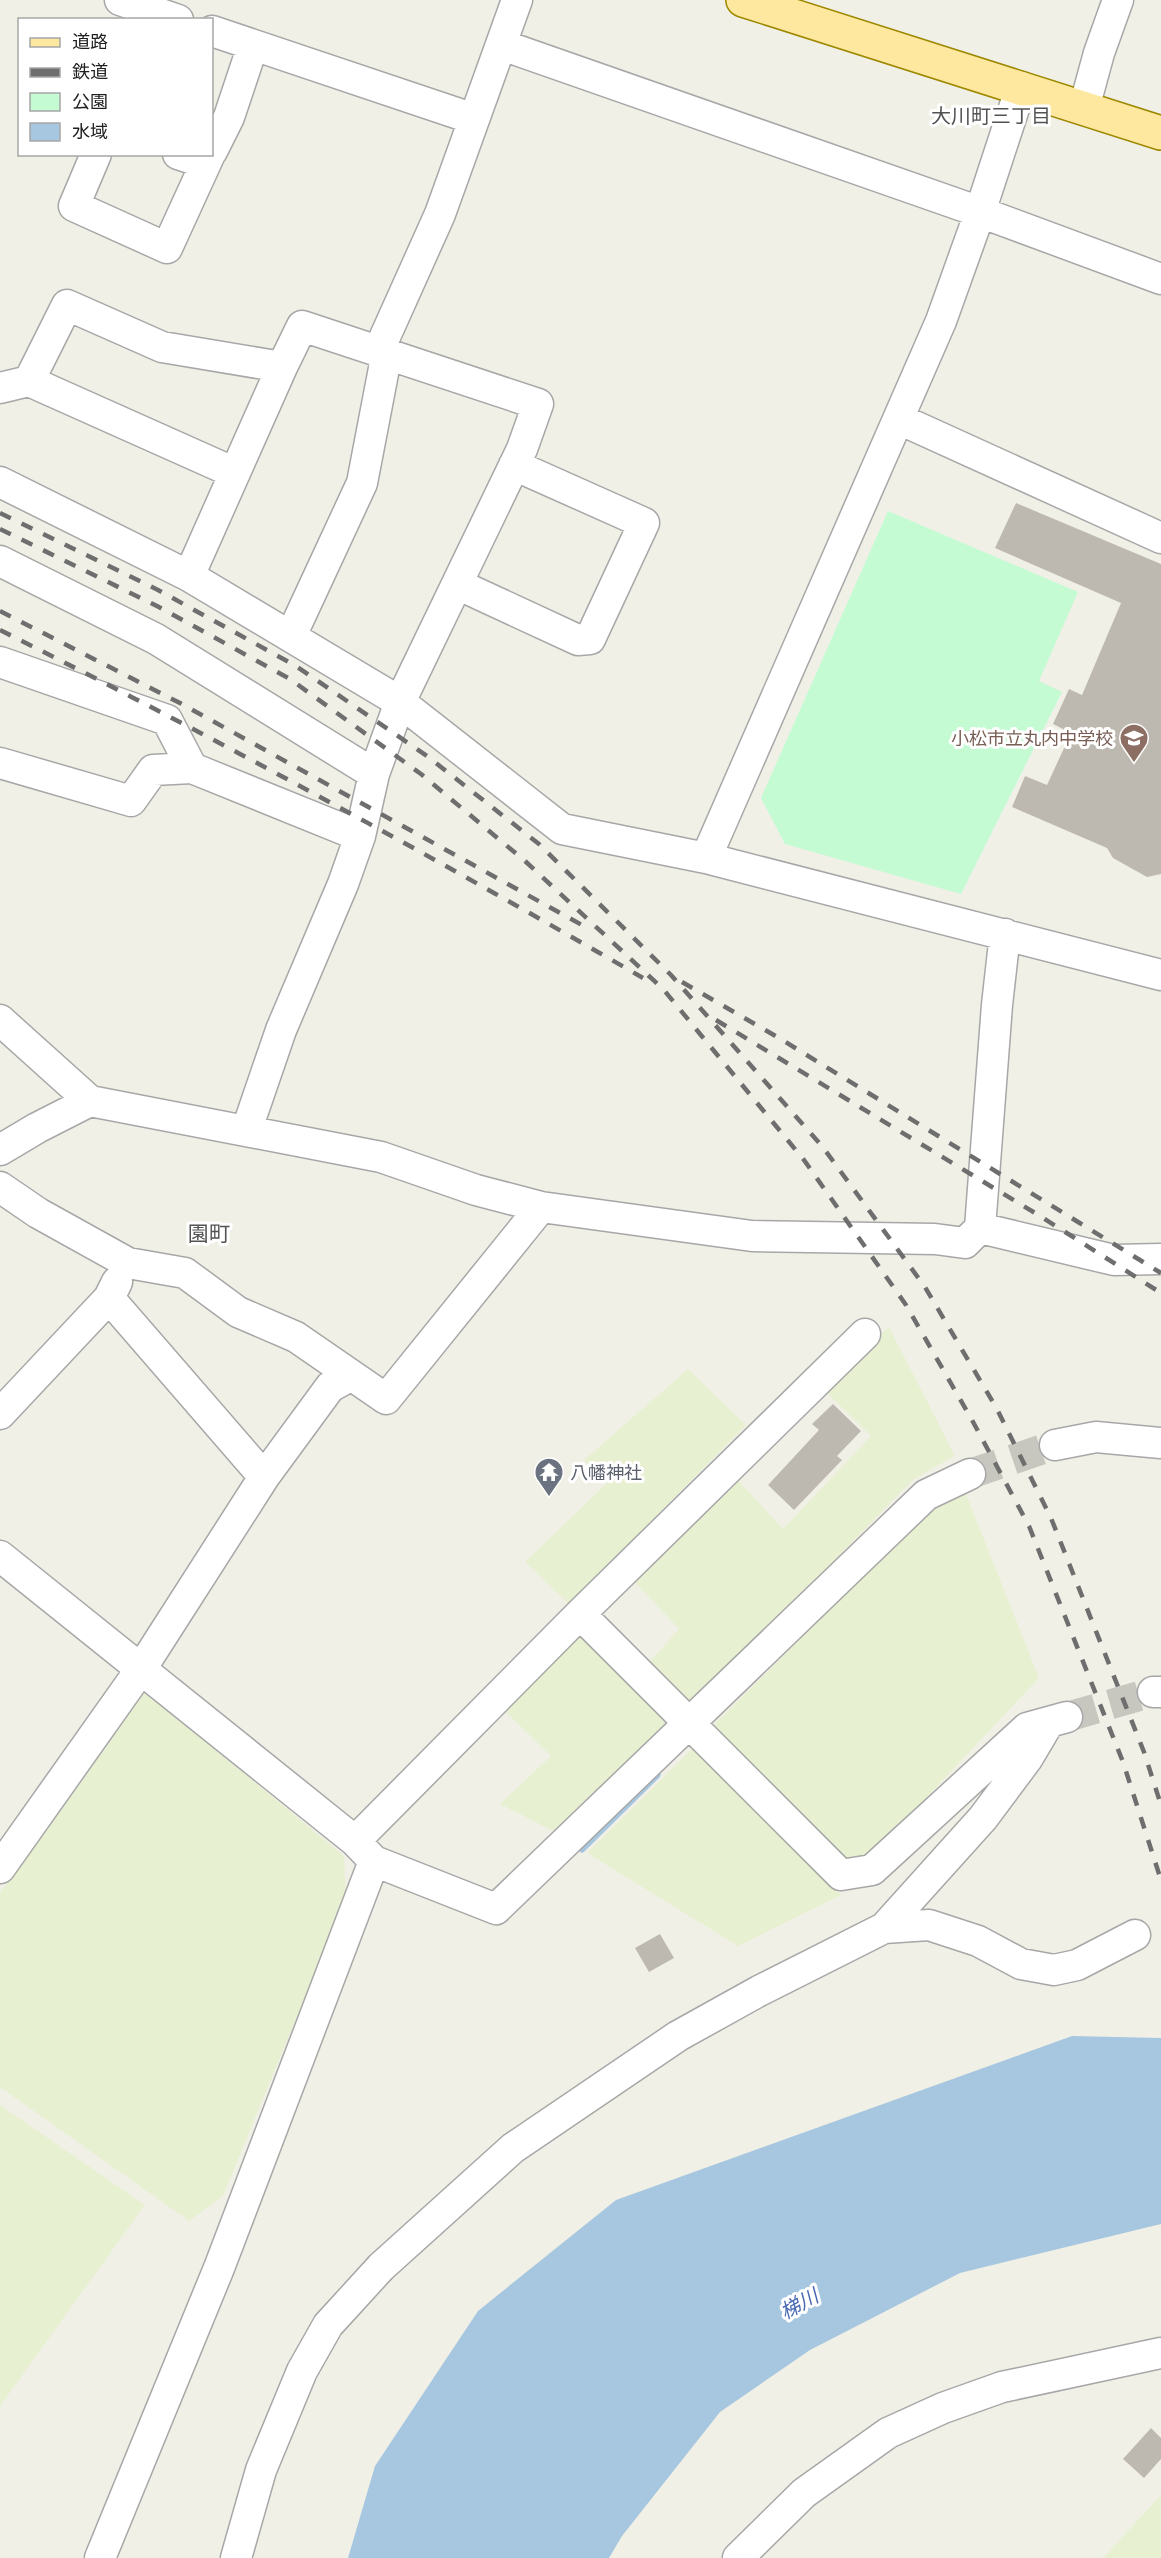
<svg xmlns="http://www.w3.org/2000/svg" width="1161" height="2558" viewBox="0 0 1161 2558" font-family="Poppins,'Noto Sans JP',sans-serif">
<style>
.farmland{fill:#e8f0d2}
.park{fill:#c4fbd3}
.water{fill:#a6c7df}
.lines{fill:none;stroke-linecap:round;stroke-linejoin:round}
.stream{stroke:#a6c7df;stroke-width:7}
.building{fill:#beb9b0}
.minor-tunnel{stroke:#c7c6bf;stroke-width:30;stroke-dasharray:30 15;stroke-linecap:butt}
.minor-casing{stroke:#a7a7a7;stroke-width:33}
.major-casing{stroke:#9d8800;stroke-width:36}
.minor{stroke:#fff;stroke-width:30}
.major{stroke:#fee89f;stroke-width:33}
.rail{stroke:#6e6e6e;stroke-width:4.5;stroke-dasharray:12 12;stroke-linecap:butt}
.labels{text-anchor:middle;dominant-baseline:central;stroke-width:6;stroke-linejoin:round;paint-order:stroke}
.education-label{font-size:18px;fill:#785e54;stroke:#fff;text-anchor:end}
.worship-label{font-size:18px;fill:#5b616d;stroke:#fff;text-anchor:start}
.neighbourhood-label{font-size:20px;fill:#535353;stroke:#fff}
.water-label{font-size:20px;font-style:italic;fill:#4969b3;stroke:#fff}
.quarter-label{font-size:21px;fill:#535353;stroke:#fff}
</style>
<rect width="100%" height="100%" fill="#f1f0e7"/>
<path class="farmland" d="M889 1327 955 1456 914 1479 687 1710 645 1667 679 1629 634 1581 737 1479 783 1529 871 1436 821 1387Z
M688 1369 746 1425 569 1604 525 1562 607 1483 584 1460Z
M966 1494 1039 1678 865 1863 839 1866 709 1730 931 1507Z
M583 1634 672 1729 563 1836 500 1804 551 1756 505 1711Z
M145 1692 344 1856 346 1897 223 2196 189 2221 0 2087V1893Z
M695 1746 841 1895 738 1946 587 1853Z
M0 2105 145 2205 0 2406Z
M1161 2495V2558H1103Z"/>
<path class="park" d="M888 511 1078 592 1039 681 1062 692 961 894 785 844 761 798Z"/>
<path class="water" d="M1072 2036 1161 2038V2224L960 2273 810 2350 720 2412 622 2536 609 2558H348L375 2466 478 2311 616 2200Z"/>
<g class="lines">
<path class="stream" d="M582 1849 657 1775"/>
</g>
<path class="building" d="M1016 503 1161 564V874L1147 877 1113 858 1107 848 1012 807 1025 776 1047 785 1071 733 1053 724 1069 689 1082 695 1121 603 995 548Z
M833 1404 861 1431 837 1456 842 1460 794 1510 768 1485 819 1430 812 1424Z
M660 1934 674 1958 649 1972 635 1948Z
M1151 2428 1161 2438V2459L1144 2478 1123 2459Z"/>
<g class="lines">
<path class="minor-tunnel" d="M970 1474 1055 1445
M1067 1717 1153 1692"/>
<g class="minor-casing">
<path id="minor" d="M120 0 178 20
M212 31 474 119
M502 45 980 212 1161 279
M1084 108 1099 53 1118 0
M212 151 229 117 253 45
M96 154 74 206 167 248 210 154
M178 154 205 163
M29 381 235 473
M0 388 29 381 67 305 162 347 282 367 302 326 538 404 522 449 400 702 374 774 360 836 343 884 281 1030 247 1129
M899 419 1161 538
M0 482 189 576 400 702 562 829 706 858 1161 975
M0 561 156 639 374 774
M189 576 282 367
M457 584 578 640 590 639 644 523 514 465
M291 636 362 483 385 363 379 350 440 214 517 0
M0 662 167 720 192 768 360 836
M0 763 131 801 153 770 192 768
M706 858 941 321 980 212 1021 87
M0 1020 90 1101 381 1157 476 1190 541 1207 752 1236 935 1239 965 1243 980 1228 997 1005 1005 934
M0 1150 37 1128 90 1101
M0 1187 38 1213 128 1263 185 1273 238 1312 296 1337 386 1399 541 1207
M980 1228 1114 1260 1161 1259
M0 1414 109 1298 117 1282
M1055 1445 1096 1437 1161 1443
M264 1477 330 1387 350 1376
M0 1556 355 1841 374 1861 219 2268 100 2558
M580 1614 841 1875 872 1870 1027 1728 1067 1717
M1153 1692H1161
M355 1841 580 1614 865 1334
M374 1861 496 1909 926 1495 970 1474
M0 1868 141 1669 264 1477 109 1298
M884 1928 983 1818 1027 1759 1049 1722
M236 2558 261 2470 302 2371 328 2325 381 2267 513 2148 678 2036 759 1991 884 1928 929 1925 978 1941 1021 1964 1054 1970 1077 1965 1135 1935
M738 2558 804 2493 888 2433 943 2408 1002 2387 1161 2353"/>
</g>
<g class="major-casing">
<path id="major" d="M743 0 1161 133"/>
</g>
<use href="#minor" class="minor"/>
<use href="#major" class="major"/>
<path class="rail" d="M0 513 158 590 296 666 427 756 539 844 671 975 822 1146 925 1287 997 1409 1051 1518 1144 1752 1161 1805
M0 529 157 606 290 679 421 774 525 861 663 989 804 1160 906 1305 972 1420 1029 1526 1123 1762 1161 1880
M0 611 180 703 591 930
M0 630C218 739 432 856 643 978
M682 982 779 1038 1161 1273
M716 1020 1040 1216 1161 1293"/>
</g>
<defs>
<g id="school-pin" transform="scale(1.5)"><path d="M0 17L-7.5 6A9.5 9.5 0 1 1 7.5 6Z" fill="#8d6e63" stroke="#fff"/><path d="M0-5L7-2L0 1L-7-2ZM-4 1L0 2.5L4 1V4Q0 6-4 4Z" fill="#fff"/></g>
<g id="temple-pin" transform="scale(1.5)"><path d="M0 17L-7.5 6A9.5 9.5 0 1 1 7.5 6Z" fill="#6b7280" stroke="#fff"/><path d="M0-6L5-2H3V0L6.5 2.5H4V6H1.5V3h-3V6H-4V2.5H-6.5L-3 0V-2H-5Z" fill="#fff"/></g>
</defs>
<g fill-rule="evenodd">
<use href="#school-pin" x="1134" y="738"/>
<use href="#temple-pin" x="549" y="1472"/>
</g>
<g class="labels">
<g class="education-label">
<text x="1113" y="738">小松市立丸内中学校</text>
</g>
<g class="worship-label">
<text x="570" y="1472">八幡神社</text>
</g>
<g class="neighbourhood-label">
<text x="991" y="116">大川町三丁目</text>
</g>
<g class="water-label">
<text transform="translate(799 2304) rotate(-29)">梯川</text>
</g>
<g class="quarter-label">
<text x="209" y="1233">園町</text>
</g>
</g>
<rect x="18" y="18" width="195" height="138" fill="#ffffff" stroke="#a6a6a6" stroke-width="1.5"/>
<rect x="30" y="38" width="30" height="9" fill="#fee89f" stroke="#a6a6a6" stroke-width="1.5"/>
<text x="72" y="48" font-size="18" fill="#202020">道路</text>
<rect x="30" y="68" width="30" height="9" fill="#6e6e6e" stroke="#a6a6a6" stroke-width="1.5"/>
<text x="72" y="78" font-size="18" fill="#202020">鉄道</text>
<rect x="30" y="93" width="30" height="18" fill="#c4fbd3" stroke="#a6a6a6" stroke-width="1.5"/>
<text x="72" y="108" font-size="18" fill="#202020">公園</text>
<rect x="30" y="123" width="30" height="18" fill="#a6c7df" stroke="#a6a6a6" stroke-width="1.5"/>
<text x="72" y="138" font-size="18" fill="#202020">水域</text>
</svg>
